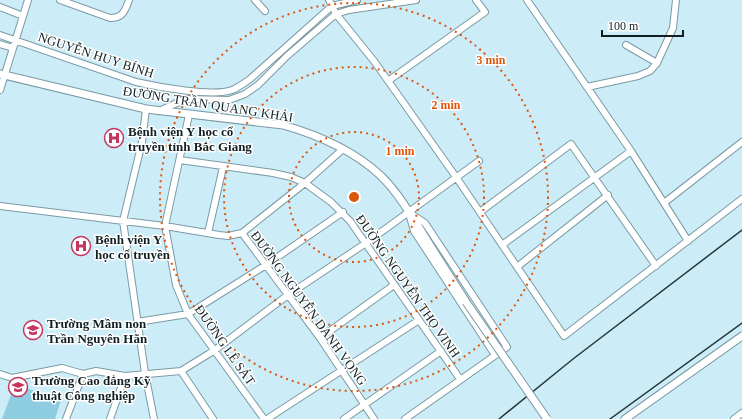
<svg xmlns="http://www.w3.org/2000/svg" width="742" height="419" viewBox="0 0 742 419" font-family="'Times New Roman',serif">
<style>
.grass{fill:#8ecde0}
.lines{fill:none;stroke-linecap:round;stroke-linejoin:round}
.minor-casing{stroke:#7a9aa4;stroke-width:8}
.major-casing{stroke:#7a9aa4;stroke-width:9}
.minor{stroke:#fff;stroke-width:6}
.major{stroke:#fff;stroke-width:7}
.rail{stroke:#27363a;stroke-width:1.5}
.major-bridge-casing{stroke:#7a9aa4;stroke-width:9;stroke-linecap:butt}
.major-bridge{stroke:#fff;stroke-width:7}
.ring{fill:none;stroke:#dd560d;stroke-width:2;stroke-dasharray:2 4}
.labels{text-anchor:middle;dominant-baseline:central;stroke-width:3;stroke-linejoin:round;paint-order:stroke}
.street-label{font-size:13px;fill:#121f22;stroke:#fff}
.poi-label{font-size:13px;font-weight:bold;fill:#121f22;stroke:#fff;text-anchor:start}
.centre{fill:#dd560d;stroke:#fff;stroke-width:2}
.ring-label{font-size:12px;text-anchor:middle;font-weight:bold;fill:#dd560d;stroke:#fff;stroke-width:3;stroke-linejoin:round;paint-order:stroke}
</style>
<rect width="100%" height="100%" fill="#ccedf8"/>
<path class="grass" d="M15 384 61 400 55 419H2Z"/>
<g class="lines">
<g class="minor-casing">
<path id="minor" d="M60 0 110 18C123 18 125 11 129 0
M255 0 265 11
M329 0 336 14 374 61 456 177 564 336 742 199
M527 0 631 151
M0 7 23 16
M0 35 136 82C158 87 212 97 232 90 239 87 244 83 250 79L332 6 357 0
M0 44 13 48
M626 45 657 63
M388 81 485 12 476 0
M587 87 638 76 650 71 657 63 673 28 676 0
M0 90 28 0
M146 109 142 142 123 221 145 373 154 419
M159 111 186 99 229 100 245 94 258 85 287 56 336 14 349 10 416 0
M189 115 165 226 176 285 188 314 264 419
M180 160 273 173 291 177 305 183 331 202 350 221 460 379
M664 203 742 142
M0 206 165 226 219 235 228 236 242 233 320 338 374 419
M480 212 571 144 656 266
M410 217 414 231 495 355
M208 233 223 167
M242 233 305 183 343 149
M502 245 631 151 688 241
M517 267 608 195
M137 322 188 314 266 265 343 212
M320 338 394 285
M181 371 213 419
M0 374 12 378 62 368 83 374 96 371 125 376 181 371 215 350 288 295 366 243 479 161
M66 419 83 374
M110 419 125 376
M267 419 419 320
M344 419 441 351
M405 419 507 347 425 223 410 213
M734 419 742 413"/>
</g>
<g class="major-casing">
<path id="major" d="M0 74 146 109 283 125C318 135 353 150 380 175 397 191 408 211 420 229 435 254 451 278 466 302
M625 419 742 336"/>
</g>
<use href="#minor" class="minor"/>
<use href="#major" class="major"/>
<path class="rail" d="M499 419 573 359 742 230
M610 419 742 323"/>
<g class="major-bridge-casing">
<path id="major-bridge" d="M466 302 547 419"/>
</g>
<use href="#major-bridge" class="major-bridge"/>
</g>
<g class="ring">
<circle cx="354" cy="197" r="65"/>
<circle cx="354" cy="197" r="130"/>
<circle cx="354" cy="197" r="194"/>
</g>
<defs>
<g id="hospital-ring" transform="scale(1)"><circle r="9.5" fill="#fff" stroke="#c5365e" stroke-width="1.5"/><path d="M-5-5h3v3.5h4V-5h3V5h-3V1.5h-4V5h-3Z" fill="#c5365e"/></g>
<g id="school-ring" transform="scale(1)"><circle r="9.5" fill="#fff" stroke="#c5365e" stroke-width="1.5"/><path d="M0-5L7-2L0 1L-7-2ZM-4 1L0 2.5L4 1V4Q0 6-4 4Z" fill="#c5365e"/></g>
<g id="university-ring" transform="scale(1)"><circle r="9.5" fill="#fff" stroke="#c5365e" stroke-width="1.5"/><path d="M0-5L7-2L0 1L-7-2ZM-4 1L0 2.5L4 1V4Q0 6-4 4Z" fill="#c5365e"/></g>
</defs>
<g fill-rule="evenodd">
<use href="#hospital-ring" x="114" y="138"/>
<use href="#hospital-ring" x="81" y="246"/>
<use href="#school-ring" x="33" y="330"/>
<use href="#university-ring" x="18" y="387"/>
</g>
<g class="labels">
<g class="street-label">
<text transform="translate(96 55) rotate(18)">NGUYỄN HUY BÍNH</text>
<text transform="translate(208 104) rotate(9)">ĐƯỜNG TRẦN QUANG KHẢI</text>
<text transform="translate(408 286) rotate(55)">ĐƯỜNG NGUYỄN THỌ VINH</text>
<text transform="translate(309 308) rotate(54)">ĐƯỜNG NGUYỄN DANH VỌNG</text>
<text transform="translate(225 345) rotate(55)">ĐƯỜNG LÊ SÁT</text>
</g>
<g class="poi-label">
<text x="128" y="131">Bệnh viện Y học cổ<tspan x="128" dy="15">truyền tỉnh Bắc Giang</tspan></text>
<text x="95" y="239">Bệnh viện Y<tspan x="95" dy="15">học cổ truyền</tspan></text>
<text x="47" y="323">Trường Mầm non<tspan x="47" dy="15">Trần Nguyên Hãn</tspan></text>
<text x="32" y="380">Trường Cao đẳng Kỹ<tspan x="32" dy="15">thuật Công nghiệp</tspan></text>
</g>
</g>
<circle cx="354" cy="197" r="6" class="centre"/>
<g class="ring-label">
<text x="491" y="64">3 min</text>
<text x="446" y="109">2 min</text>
<text x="400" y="155">1 min</text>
</g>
<path d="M602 30v6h81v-6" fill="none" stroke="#121f22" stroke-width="2"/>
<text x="608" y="30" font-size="12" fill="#121f22" stroke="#ffffff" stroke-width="3" paint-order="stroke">100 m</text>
</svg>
